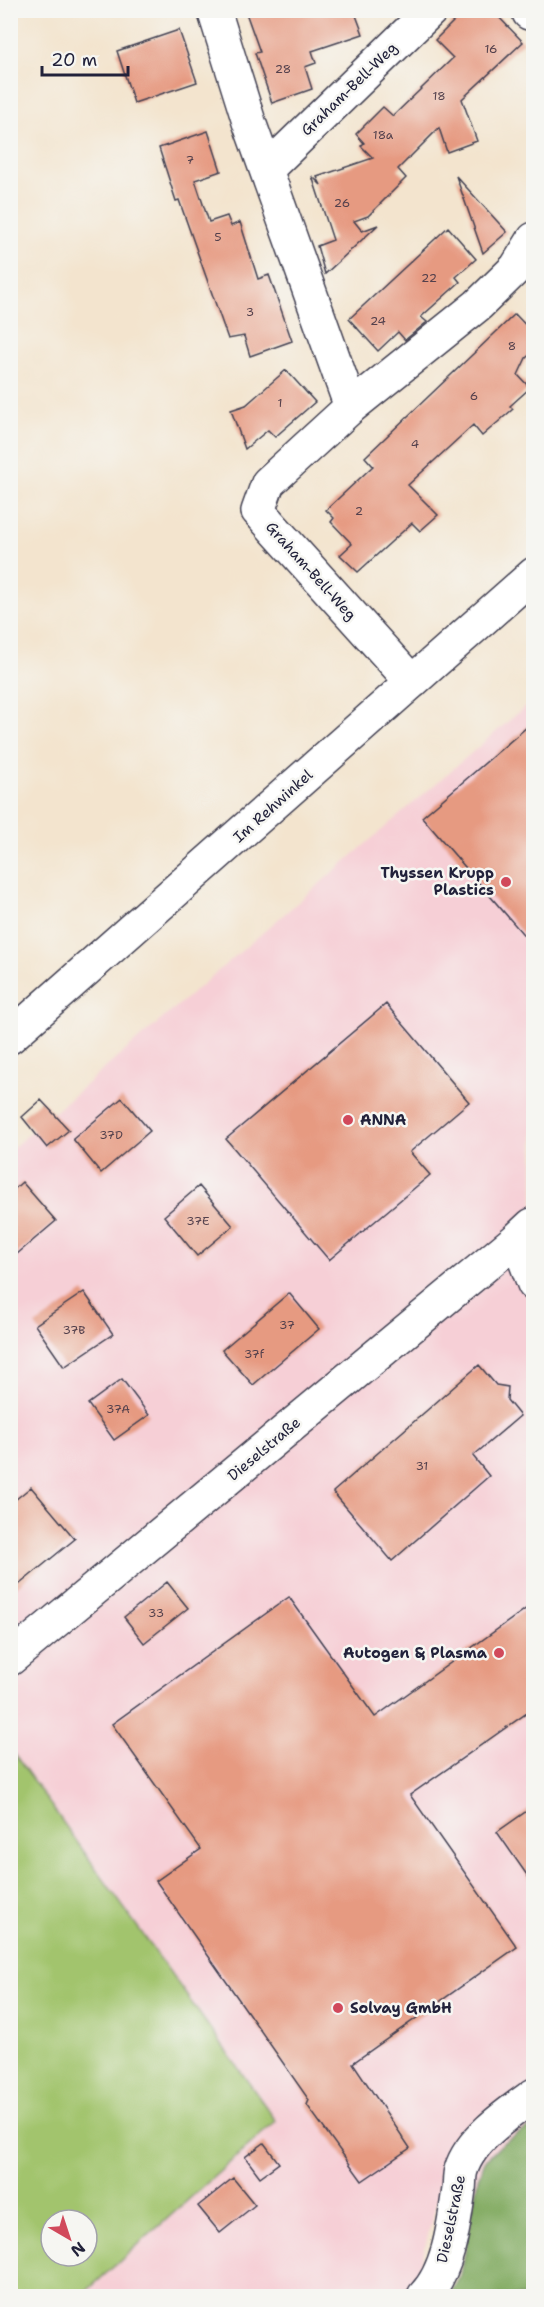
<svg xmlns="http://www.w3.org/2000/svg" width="544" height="2307" viewBox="0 0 544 2307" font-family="'Shantell Sans',sans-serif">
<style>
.built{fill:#f6cfd6}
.green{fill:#a2c46d;stroke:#627354;stroke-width:1.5;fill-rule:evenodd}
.forest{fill:#81aa60;stroke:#52664e;stroke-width:1.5}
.building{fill:#e69a81}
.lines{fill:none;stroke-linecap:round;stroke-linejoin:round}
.minor-casing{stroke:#413f51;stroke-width:36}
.minor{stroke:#fff;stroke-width:33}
.poi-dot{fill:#d1495b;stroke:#f6f6f2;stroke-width:2}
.labels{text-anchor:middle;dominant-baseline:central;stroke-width:5;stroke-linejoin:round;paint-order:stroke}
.number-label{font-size:12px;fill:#53404c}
.street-label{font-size:15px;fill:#22223b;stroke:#f6f6f2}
.poi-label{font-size:15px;font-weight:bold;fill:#22223b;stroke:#f6f6f2;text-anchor:end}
</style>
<rect width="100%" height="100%" fill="#f6f6f2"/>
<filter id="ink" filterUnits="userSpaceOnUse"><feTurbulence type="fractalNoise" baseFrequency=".0167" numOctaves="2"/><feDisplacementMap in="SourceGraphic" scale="12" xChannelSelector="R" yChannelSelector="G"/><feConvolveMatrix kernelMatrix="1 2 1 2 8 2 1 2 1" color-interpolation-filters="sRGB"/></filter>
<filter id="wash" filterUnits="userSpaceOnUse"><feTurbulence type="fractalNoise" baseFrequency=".008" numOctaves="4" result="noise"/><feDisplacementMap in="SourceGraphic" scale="24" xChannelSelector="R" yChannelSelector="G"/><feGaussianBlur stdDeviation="1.35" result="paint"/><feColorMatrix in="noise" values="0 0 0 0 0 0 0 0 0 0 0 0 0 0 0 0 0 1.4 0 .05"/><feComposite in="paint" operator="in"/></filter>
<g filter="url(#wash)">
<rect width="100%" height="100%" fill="#f3e4ce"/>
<path class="built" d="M533 700V2296H529L451 2146 413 2293 408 2296H82L275 2121 11 1748 10 1150Z"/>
<path class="green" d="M10 1748 276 2121 81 2296H11ZM51 2220H87V2256H51Z"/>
<path class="forest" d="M533 2125V2296H449L461 2275 478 2178 485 2161 504 2142Z"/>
<g id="blocks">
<path class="building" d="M245 10H354L363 34 312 51 316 63 305 67 312 89 272 103 255 53 260 52Z
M465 10H492L523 42 462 99 477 141 447 152 439 128 398 169 406 178 368 216 354 221 362 231 378 225 325 274 317 246 333 240 312 176 321 185 317 177 373 158 361 146 364 143 356 134 383 107 393 116 453 58 435 40Z
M179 30 197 82 134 103 117 51Z
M208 131 221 171 195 180 209 222 227 216 231 226 240 222 258 279 269 275 292 341 250 356 244 336 228 339 179 200 176 201 159 148Z
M456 176 507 232 483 253Z
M448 227 476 259 456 277 460 282 421 317 427 322 405 340 398 332 378 351 349 319Z
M515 314 534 334V351L526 358 518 375 530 388 510 406 513 409 482 436 473 425 408 485 438 515 420 531 412 523 358 572 340 555 352 544 331 522 334 518 326 510 373 466 365 457Z
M286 370 315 402 275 437 268 430 245 449 231 410 246 405Z
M534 721V947L422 817Z
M386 1004 469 1102 410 1152 430 1175 329 1260 226 1139Z
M122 1098 150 1131 101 1173 73 1139Z
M41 1100 69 1130 47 1148 22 1117Z
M22 1182 56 1221 10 1260V1193Z
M199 1186 233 1226 197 1256 164 1216Z
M84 1292 113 1334 64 1367 35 1325Z
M289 1293 319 1329 253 1385 222 1350Z
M479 1365 496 1385 508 1387 507 1400 520 1416 473 1456 489 1476 392 1561 333 1492Z
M122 1379 149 1415 114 1440 88 1404Z
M31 1487 75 1539 10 1592V1504Z
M167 1582 188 1608 144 1643 124 1617Z
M289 1597 375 1717 534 1603V1708L410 1795 517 1947 353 2063 410 2148 362 2181 307 2105 309 2100 156 1881 201 1849 112 1724Z
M534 1806V1885L497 1832Z
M264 2143 279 2163 260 2177 245 2157Z
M233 2178 255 2205 220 2233 198 2206Z"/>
</g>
</g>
<g filter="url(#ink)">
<use href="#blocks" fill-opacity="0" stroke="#413f51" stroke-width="1.5"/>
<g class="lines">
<g class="minor-casing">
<path id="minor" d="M214 10 249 122 351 407 268 483 258 511 412 682
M529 10V13
M268 168 431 10
M351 407 478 305 516 268 534 239
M10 1037 534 574
M532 1225 517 1239 534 1284
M10 1659 517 1239
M424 2296C449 2270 454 2224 459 2189 460 2183 459 2176 461 2170 470 2139 509 2113 534 2095"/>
</g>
<use href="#minor" class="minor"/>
</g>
</g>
<g class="poi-dot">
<circle cx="506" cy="882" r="6"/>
<circle cx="348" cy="1120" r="6"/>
<circle cx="499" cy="1653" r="6"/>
<circle cx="338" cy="2008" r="6"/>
</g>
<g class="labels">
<g class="number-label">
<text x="491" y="49">16</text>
<text x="283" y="69">28</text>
<text x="439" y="96">18</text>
<text x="383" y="135">18a</text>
<text x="190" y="160">7</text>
<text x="342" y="203">26</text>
<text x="218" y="237">5</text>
<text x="429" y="278">22</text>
<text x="250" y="312">3</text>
<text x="378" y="321">24</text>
<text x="512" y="346">8</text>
<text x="474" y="396">6</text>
<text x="280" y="403">1</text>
<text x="415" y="444">4</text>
<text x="359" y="511">2</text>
<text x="111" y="1135">37D</text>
<text x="198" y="1221">37E</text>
<text x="287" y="1325">37</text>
<text x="74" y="1330">37B</text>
<text x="254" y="1354">37f</text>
<text x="118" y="1409">37A</text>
<text x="422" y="1466">31</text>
<text x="156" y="1613">33</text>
</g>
<g class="street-label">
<text transform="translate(349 89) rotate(-44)">Graham-Bell-Weg</text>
<text transform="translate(311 571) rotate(48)">Graham-Bell-Weg</text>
<text transform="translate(273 806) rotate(-42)">Im Rehwinkel</text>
<text transform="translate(264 1449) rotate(-40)">Dieselstraße</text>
<text transform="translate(451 2219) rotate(-78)">Dieselstraße</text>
</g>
<g class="poi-label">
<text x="494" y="873">Thyssen Krupp<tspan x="494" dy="17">Plastics</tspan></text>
<text x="360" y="1120" text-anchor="start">ANNA</text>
<text x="487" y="1653">Autogen &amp; Plasma</text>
<text x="350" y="2008" text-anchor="start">Solvay GmbH</text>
</g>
</g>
<rect width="544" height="2307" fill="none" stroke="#f6f6f2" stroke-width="36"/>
<g transform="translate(69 2238) rotate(141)"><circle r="28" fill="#f6f6f2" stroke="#a1a1a9" stroke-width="1.5"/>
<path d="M0-4.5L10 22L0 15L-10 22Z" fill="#d1495b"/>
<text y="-9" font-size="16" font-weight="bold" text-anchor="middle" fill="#22223b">N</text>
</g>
<path d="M42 66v9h86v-9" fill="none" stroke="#22223b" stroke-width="3"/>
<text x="51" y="66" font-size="18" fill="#22223b" stroke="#f6f6f2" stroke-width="4.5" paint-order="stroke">20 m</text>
</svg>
